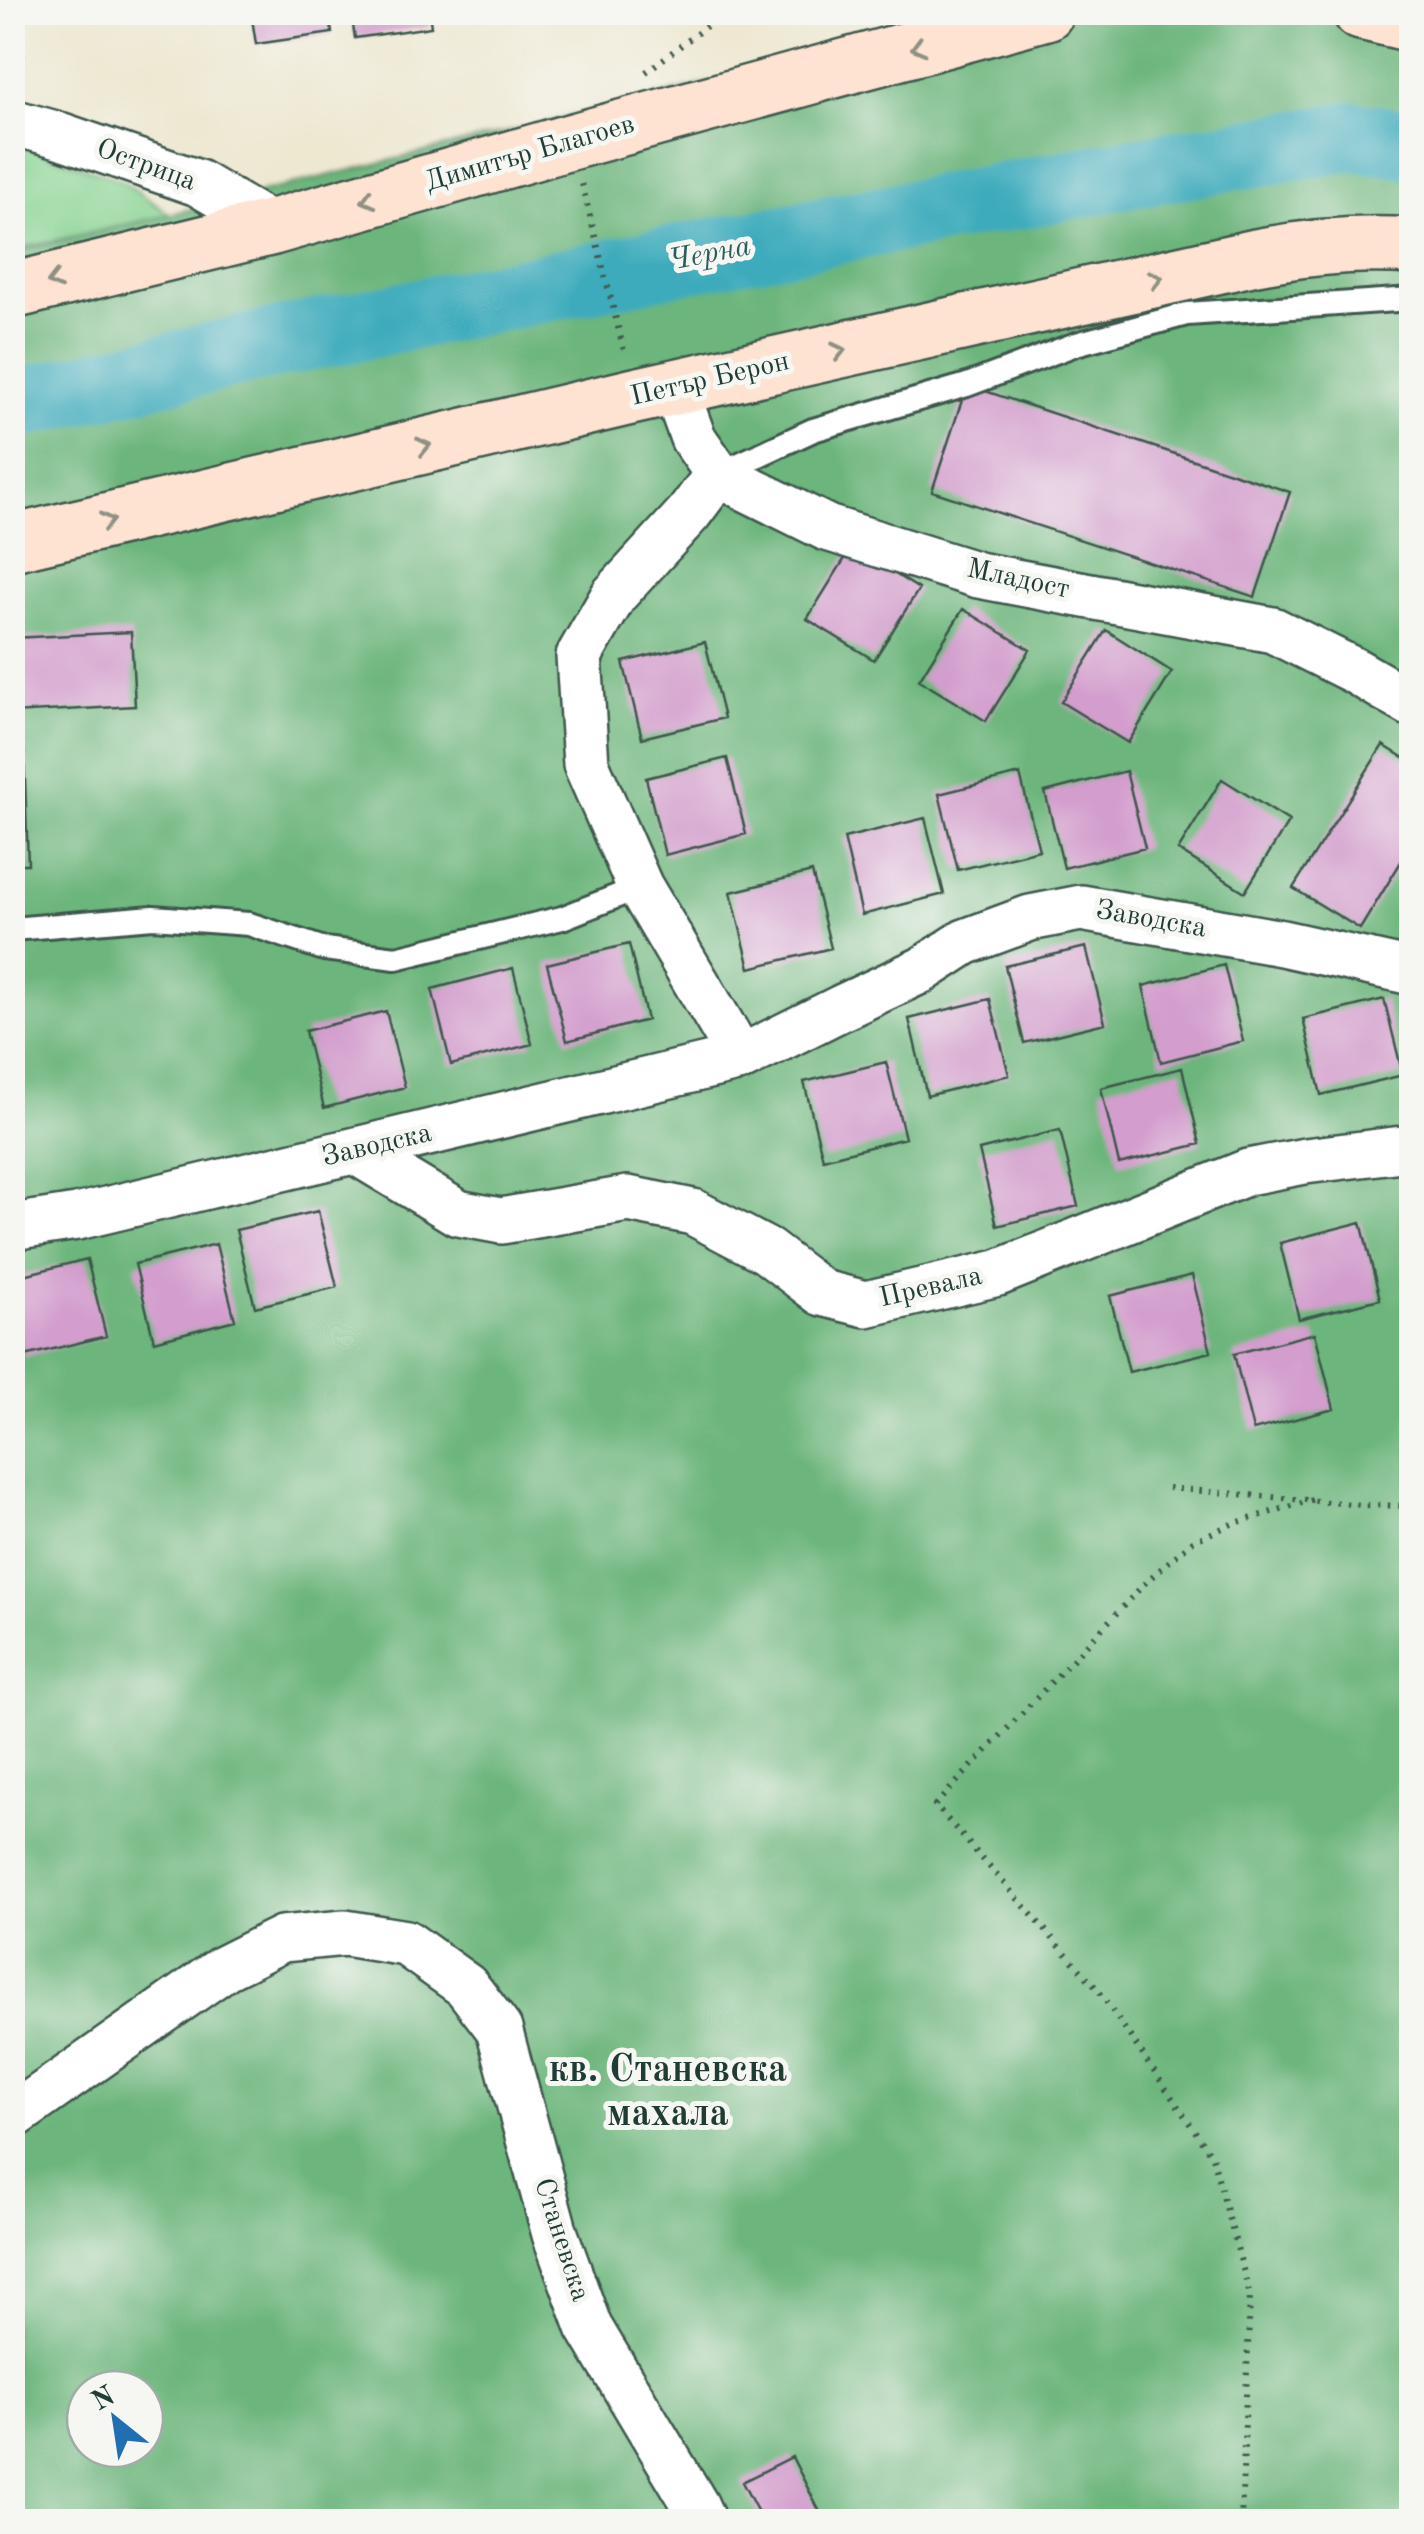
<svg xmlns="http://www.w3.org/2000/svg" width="1424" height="2534" viewBox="0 0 1424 2534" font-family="'Old Standard TT',serif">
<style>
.green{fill:#86d391;stroke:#528862;stroke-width:2.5}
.forest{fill:#6cb57b;stroke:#467958;stroke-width:2.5;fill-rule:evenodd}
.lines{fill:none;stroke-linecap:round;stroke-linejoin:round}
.river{stroke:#3dabbc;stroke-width:70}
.building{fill:#d39dcd}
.lane-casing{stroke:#3e574c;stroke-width:28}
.street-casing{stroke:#3e574c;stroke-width:50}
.secondary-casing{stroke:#3e574c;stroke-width:60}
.path{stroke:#3e574c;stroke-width:6;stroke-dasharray:2.5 8;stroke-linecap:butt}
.lane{stroke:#fff;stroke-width:22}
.street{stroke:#fff;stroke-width:45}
.secondary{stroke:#fee3d2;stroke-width:55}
.oneway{stroke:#8e9083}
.labels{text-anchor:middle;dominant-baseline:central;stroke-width:10;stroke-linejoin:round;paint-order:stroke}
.street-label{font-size:28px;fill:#1f3d34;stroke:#f6f6f2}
.water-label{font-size:30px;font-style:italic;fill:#285e5d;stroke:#f6f6f2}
.district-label{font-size:38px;font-weight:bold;fill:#1f3d34;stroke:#f6f6f2}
</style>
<rect width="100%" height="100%" fill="#f6f6f2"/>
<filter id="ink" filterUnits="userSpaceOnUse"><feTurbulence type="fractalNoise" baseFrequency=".01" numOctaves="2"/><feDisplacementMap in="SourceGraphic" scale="20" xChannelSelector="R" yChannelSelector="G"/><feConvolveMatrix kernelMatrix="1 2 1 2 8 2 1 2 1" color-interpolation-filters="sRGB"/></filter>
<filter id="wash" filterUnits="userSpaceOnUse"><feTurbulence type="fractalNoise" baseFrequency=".0048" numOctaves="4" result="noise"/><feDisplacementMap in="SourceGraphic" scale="40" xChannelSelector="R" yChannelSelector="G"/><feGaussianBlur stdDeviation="2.25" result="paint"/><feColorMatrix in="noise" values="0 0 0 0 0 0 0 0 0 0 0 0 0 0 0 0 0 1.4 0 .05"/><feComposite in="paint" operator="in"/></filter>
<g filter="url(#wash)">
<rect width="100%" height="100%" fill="#eee8d1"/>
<path class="green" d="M12 142 121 180 171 215 13 250Z"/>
<path class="forest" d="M1006 13H1411V2521H13L12 253 839 51ZM85 2389H145V2449H85Z"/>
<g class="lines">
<path class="river" d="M12 405 253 348 666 262 1129 173 1352 136 1412 145"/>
</g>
<g id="blocks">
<path class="building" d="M12 12H18L24 57 12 59Z
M251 12H329L332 33 256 44Z
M351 12H429L431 27 355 38Z
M967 385 1290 492 1255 597 932 491Z
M852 547 919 589 874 660 807 619Z
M963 609 1030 650 986 721 919 680Z
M1106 630 1172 672 1128 743 1061 702Z
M131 632 135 706 12 713V638Z
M705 642 724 718 642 738 623 662Z
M1383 745 1412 763V849L1406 858 1404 857 1360 929 1293 888Z
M24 750 28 864H12V751Z
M727 758 746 834 665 855 646 778Z
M1126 771 1145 848 1064 868 1045 792Z
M1020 774 1039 850 958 870 939 794Z
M1222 779 1289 821 1245 892 1178 850Z
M925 818 944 894 862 915 844 838Z
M812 872 831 948 750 968 731 892Z
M629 944 647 1020 567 1041 547 964Z
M1086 947 1105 1023 1024 1043 1005 966Z
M1224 965 1243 1041 1161 1062 1143 986Z
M513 968 532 1044 451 1065 432 989Z
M990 999 1009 1075 927 1096 909 1019Z
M1384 999 1403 1075 1321 1095 1303 1019Z
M386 1011 405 1087 324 1108 305 1031Z
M886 1062 905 1138 823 1159 804 1082Z
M1182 1068 1200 1144 1119 1164 1101 1088Z
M1060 1130 1078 1206 997 1226 979 1150Z
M318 1211 337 1287 255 1307 236 1230Z
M1361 1222 1380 1299 1299 1319 1280 1243Z
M216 1244 235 1320 154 1341 135 1264Z
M87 1259 106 1336 25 1356 12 1306V1278Z
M1192 1275 1211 1352 1129 1372 1110 1296Z
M1315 1333 1334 1409 1253 1430 1234 1354Z
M792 2457 825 2522H763L742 2482Z"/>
</g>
</g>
<g filter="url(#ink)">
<use href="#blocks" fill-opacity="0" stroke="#3e574c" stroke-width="2.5"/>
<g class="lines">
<g class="lane-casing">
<path id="lane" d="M718 474 813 430 967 385 1076 344 1187 314 1412 299
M12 929 153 917 249 924 324 949 396 958 562 918 640 887"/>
</g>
<g class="street-casing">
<path id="street" d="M12 122 59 135 198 183 273 227
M675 388 693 438 718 474 827 528 978 575 1273 630 1355 671 1412 704
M718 474 689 513 614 595 579 656 586 764 640 887 741 1058
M355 1151 458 1213 501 1221 628 1199 693 1212 767 1251 822 1293 866 1304 998 1273 1248 1172 1305 1161 1402 1149 1412 1150
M12 1227 77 1217 741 1058 841 1008 922 970 965 942 1030 918 1081 908 1282 943 1412 972
M12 2117 224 1968 282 1939 345 1933 406 1943 466 1986 499 2029 555 2234 589 2327 696 2506 703 2522"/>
</g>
<g class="secondary-casing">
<path id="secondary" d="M1361 12 1412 24
M12 291 273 227 570 142 1046 12
M12 543 635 396 1256 257C1308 247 1359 242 1412 246"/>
</g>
<path class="path" d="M646 72 725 12
M582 184 624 351
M1168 1488 1363 1505 1412 1506
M1241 2522 1250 2295 1212 2156 1099 1991 935 1805 1148 1580 1193 1541 1232 1524 1312 1500"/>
<use href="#lane" class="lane"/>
<use href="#street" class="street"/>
<use href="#secondary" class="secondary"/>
</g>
<defs><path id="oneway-chevron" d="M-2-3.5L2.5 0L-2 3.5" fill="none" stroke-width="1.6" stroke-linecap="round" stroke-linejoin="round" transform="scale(2.5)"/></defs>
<g class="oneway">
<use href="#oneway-chevron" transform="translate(918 47) rotate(165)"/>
<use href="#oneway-chevron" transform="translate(368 200) rotate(164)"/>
<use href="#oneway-chevron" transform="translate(1156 279) rotate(-13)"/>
<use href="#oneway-chevron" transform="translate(54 281) rotate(166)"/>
<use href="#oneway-chevron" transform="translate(839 351) rotate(-13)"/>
<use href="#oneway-chevron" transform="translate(424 446) rotate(-13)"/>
<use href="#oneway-chevron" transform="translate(107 521) rotate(-13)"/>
</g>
</g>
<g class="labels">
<g class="street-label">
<text transform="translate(530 154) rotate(-16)">Димитър Благоев</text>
<text transform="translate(146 166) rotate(20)">Острица</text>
<text transform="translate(710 380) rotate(-13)">Петър Берон</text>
<text transform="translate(1018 580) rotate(12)">Младост</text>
<text transform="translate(1151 920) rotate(10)">Заводска</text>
<text transform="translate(377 1146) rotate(-13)">Заводска</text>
<text transform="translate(931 1288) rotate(-13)">Превала</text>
<text transform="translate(561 2240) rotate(72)">Станевска</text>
</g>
<g class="water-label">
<text transform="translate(710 254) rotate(-11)">Черна</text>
</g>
<g class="district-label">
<text x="668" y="2071">кв. Станевска<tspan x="668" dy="44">махала</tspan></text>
</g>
</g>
<rect width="1424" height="2534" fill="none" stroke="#f6f6f2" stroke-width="50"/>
<g transform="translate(115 2419) rotate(330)"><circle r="48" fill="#f6f6f2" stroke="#a0aca6" stroke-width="2.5"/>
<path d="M0-8L18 38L0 25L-18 38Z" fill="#1f6fb2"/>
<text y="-15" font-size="28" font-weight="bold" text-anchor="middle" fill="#1f3d34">N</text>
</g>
</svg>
